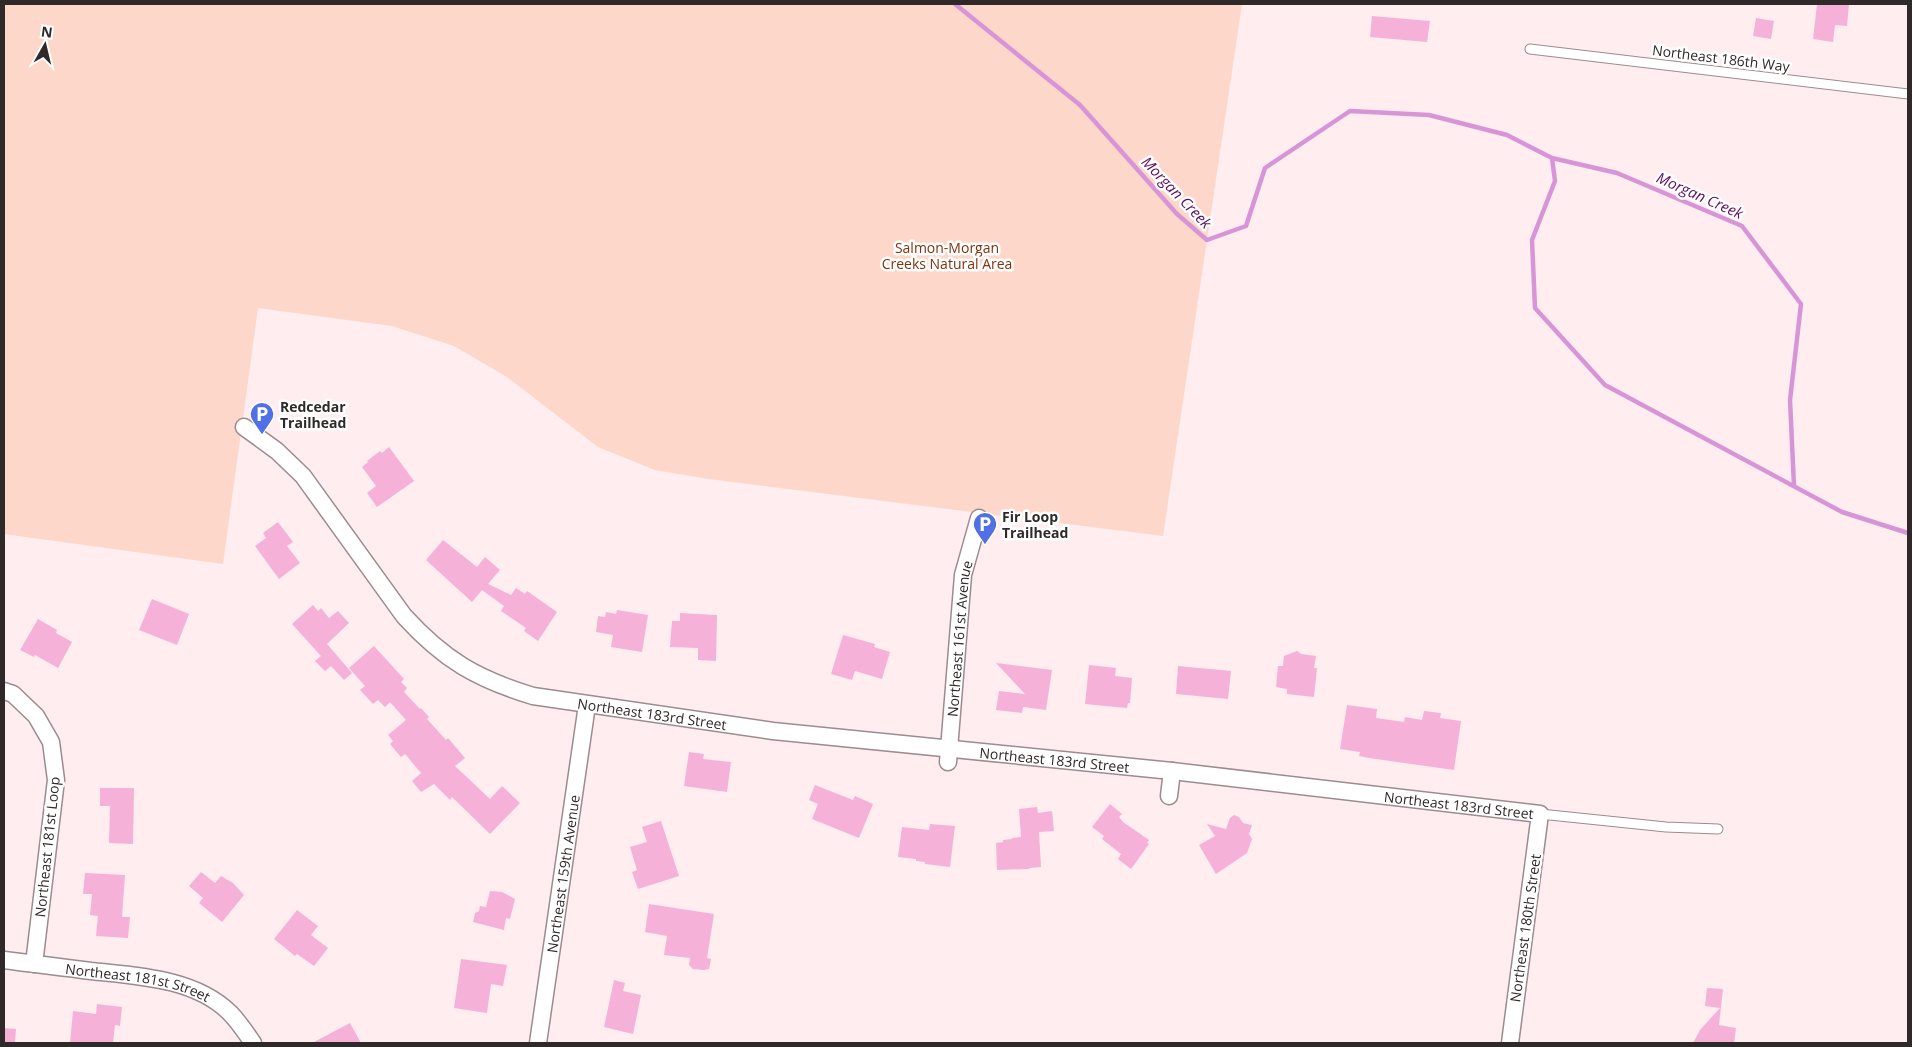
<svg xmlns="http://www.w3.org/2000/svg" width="1912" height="1047" viewBox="0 0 1912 1047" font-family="'Open Sans',sans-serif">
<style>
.green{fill:#fdd7c9}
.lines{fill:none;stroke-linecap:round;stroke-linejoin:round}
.stream{stroke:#d795d8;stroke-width:4.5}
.building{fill:#f6b1d8}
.lane-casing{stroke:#9c8b8f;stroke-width:11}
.street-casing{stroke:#9c8b8f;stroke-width:19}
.lane{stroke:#fff;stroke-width:9}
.street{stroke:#fff;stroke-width:16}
.labels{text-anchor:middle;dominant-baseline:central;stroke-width:5;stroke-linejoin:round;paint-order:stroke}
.street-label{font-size:14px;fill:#30292a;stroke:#fff}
.park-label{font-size:14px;fill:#81320e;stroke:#fff}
.poi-label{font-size:14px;font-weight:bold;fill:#30292a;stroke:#fff;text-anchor:start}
.water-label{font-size:15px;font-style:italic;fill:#5e0e62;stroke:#fff}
</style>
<rect width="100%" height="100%" fill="#ffedf0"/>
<path class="green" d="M4 4H1242L1163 536 709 479 655 470 598 447 507 377 454 346 392 326 258 308 223 564 4 534Z"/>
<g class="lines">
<path class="stream" d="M955 4 1080 105 1177 214 1207 240 1246 226 1265 168 1350 111 1429 115 1507 135 1552 158 1555 181 1532 240 1535 308 1605 385 1842 512 1908 533
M1552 158 1617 173 1742 226 1801 304 1790 400 1794 486"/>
</g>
<path class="building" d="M1817 4H1849L1847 26 1835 25 1833 42 1813 39Z
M1372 16 1430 21 1427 42 1370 37Z
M1756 18 1774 21 1771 39 1753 36Z
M389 447 414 481 377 507 367 493 376 486 362 467 368 462 367 461 380 451 382 453Z
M278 522 293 542 287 546 300 563 279 579 255 546 266 538 263 533Z
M443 540 477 567 485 557 500 570 488 584 511 595 516 588 525 594 527 591 557 612 538 641 524 631 526 628 501 611 504 606 482 590 472 602 426 560Z
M152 599 189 614 177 645 139 630Z
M313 605 318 611 321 608 329 618 338 611 349 623 327 644 352 673 344 680 331 666 325 671 315 661 321 656 292 624Z
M617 610 648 615 642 652 611 647 613 635 596 632 598 616 605 617 606 612 616 614Z
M680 613 717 615 716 661 698 660V648L670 647 672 621H680Z
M38 619 57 630 56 633 72 642 58 668 35 655 34 657 20 650Z
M843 635 875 644 874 647 890 652 882 679 855 671 852 680 831 674Z
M374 646 404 679 401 682 407 688 404 692 420 709 421 708 429 717 427 719 446 740 448 738 465 758 455 766 490 799 502 786 520 803 490 834 452 797 450 800 434 784 421 792 412 781 421 773 405 754 401 757 390 744 393 741 388 735 406 720 390 702 385 707 378 700 373 704 360 690 365 686 349 668Z
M1297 651 1301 654 1316 656 1314 668H1317L1314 697 1287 694V689L1276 687 1278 666H1283L1284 656Z
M996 663 1052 670 1046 710 1023 707 1022 713 996 710 999 691 1025 694Z
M1089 665 1116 668 1115 676 1132 678 1130 703H1128L1127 708 1085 704Z
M1178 666 1231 671 1228 699 1176 694Z
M1347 705 1377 709 1376 718 1404 722 1405 717 1422 720 1424 711 1441 713 1440 718 1461 721 1454 770 1369 758 1359 756 1360 752 1340 749Z
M689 752 704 754 703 759 731 762 727 792 684 786Z
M815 785 853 800 855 796 873 804 859 838 812 819 818 804 809 800Z
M100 788H134L133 844 109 843 110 806H100Z
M1110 804 1122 814 1119 817 1123 822 1149 840 1147 843 1149 844 1131 869 1118 859 1121 854 1102 839 1104 836 1092 827Z
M1037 807 1038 813 1052 811 1054 831 1039 832 1041 867 1030 868 1029 869 997 870 996 843 1003 842V840L1012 839V838L1021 837 1019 809Z
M1234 815 1239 817 1243 823 1252 825 1249 834 1252 839 1247 853 1216 874 1199 845 1215 836 1207 824 1226 829 1230 818Z
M661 821 679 876 638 889 632 872 637 870 630 847 647 842 642 827Z
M930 824 955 826 950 867 925 864V862L916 861V859L898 857 902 827 929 830Z
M201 872 215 883 221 876 233 883 244 895 222 922 199 903 203 898 189 886Z
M85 873 125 875 122 917H130L128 938 96 936 98 916 90 915 92 894H83Z
M490 891 502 892 515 899 510 919 506 918 504 930 473 922 475 913 479 911 480 906 486 907Z
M649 904 714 914 707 958 711 959 709 969 704 970 693 969 689 965 690 958 664 955 667 936 645 932Z
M297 910 318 926 311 935 328 948 314 966 297 954 295 956 274 939Z
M461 959 507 965 503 986 491 984 487 1013 454 1008Z
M614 980 625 983 623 991 641 995 633 1034 604 1027Z
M1707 988 1723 989 1719 1025 1736 1028 1734 1043H1693L1700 1030 1720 1008 1705 1006Z
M97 1004 122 1007 120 1026 115 1025 113 1043H70L73 1011 96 1014Z
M350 1023 361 1043H312Z
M4 1028 16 1029 15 1043H4Z"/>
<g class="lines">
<g class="lane-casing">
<path id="lane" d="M1530 49 1908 94
M1540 814 1666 827 1718 829"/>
</g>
<g class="street-casing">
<g id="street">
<path id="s1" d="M244 427 277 451 303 476 404 616C444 660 477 679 533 696L773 731 1172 771 1540 814 1510 1043"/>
<path d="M4 691 13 694 36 716 51 742 56 780 34 964"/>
<path id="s2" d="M948 762 963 575 979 518"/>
<path d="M1169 796 1172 771"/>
<path id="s3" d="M4 960C33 964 62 967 91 971 137 976 195 978 230 1013 239 1022 246 1033 253 1043"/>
<path id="s4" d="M538 1043 587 705"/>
</g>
</g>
<use href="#lane" class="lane"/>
<use href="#street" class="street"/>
</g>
<defs>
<g id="parking-pin" transform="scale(1.25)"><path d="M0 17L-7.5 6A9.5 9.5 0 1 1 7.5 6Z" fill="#5170e4" stroke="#fff"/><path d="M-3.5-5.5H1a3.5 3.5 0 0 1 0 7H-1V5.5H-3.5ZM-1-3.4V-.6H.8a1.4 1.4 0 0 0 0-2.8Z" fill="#fff"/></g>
</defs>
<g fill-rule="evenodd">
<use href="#parking-pin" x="262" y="414"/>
<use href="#parking-pin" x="985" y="524"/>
</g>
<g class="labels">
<g class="street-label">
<text transform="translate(1721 58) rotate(7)">Northeast 186th Way</text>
<text stroke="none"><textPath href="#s2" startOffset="124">Northeast 161st Avenue</textPath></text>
<text stroke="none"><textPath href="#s1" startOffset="524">Northeast 183rd Street</textPath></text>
<text stroke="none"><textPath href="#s1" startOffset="929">Northeast 183rd Street</textPath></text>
<text stroke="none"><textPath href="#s1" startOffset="1336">Northeast 183rd Street</textPath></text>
<text transform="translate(47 847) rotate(-84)">Northeast 181st Loop</text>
<text stroke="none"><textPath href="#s4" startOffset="171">Northeast 159th Avenue</textPath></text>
<text transform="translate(1525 928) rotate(-82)">Northeast 180th Street</text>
<text stroke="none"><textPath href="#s3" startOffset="136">Northeast 181st Street</textPath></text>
</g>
<g class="park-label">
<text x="947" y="247">Salmon-Morgan<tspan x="947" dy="16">Creeks Natural Area</tspan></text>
</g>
<g class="poi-label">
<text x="280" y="406">Redcedar<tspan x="280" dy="16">Trailhead</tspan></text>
<text x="1002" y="516">Fir Loop<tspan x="1002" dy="16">Trailhead</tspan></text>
</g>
<g class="water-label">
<text transform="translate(1177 192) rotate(46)">Morgan Creek</text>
<text transform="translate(1700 195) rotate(24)">Morgan Creek</text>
</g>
</g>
<rect width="1912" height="1047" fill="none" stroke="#30292a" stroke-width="10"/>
<g transform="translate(45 45) rotate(8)" stroke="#ffffff" stroke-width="4" paint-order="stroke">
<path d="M0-4L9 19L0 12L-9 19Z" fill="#30292a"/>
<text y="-8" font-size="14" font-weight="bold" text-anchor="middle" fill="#30292a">N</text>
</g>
</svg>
